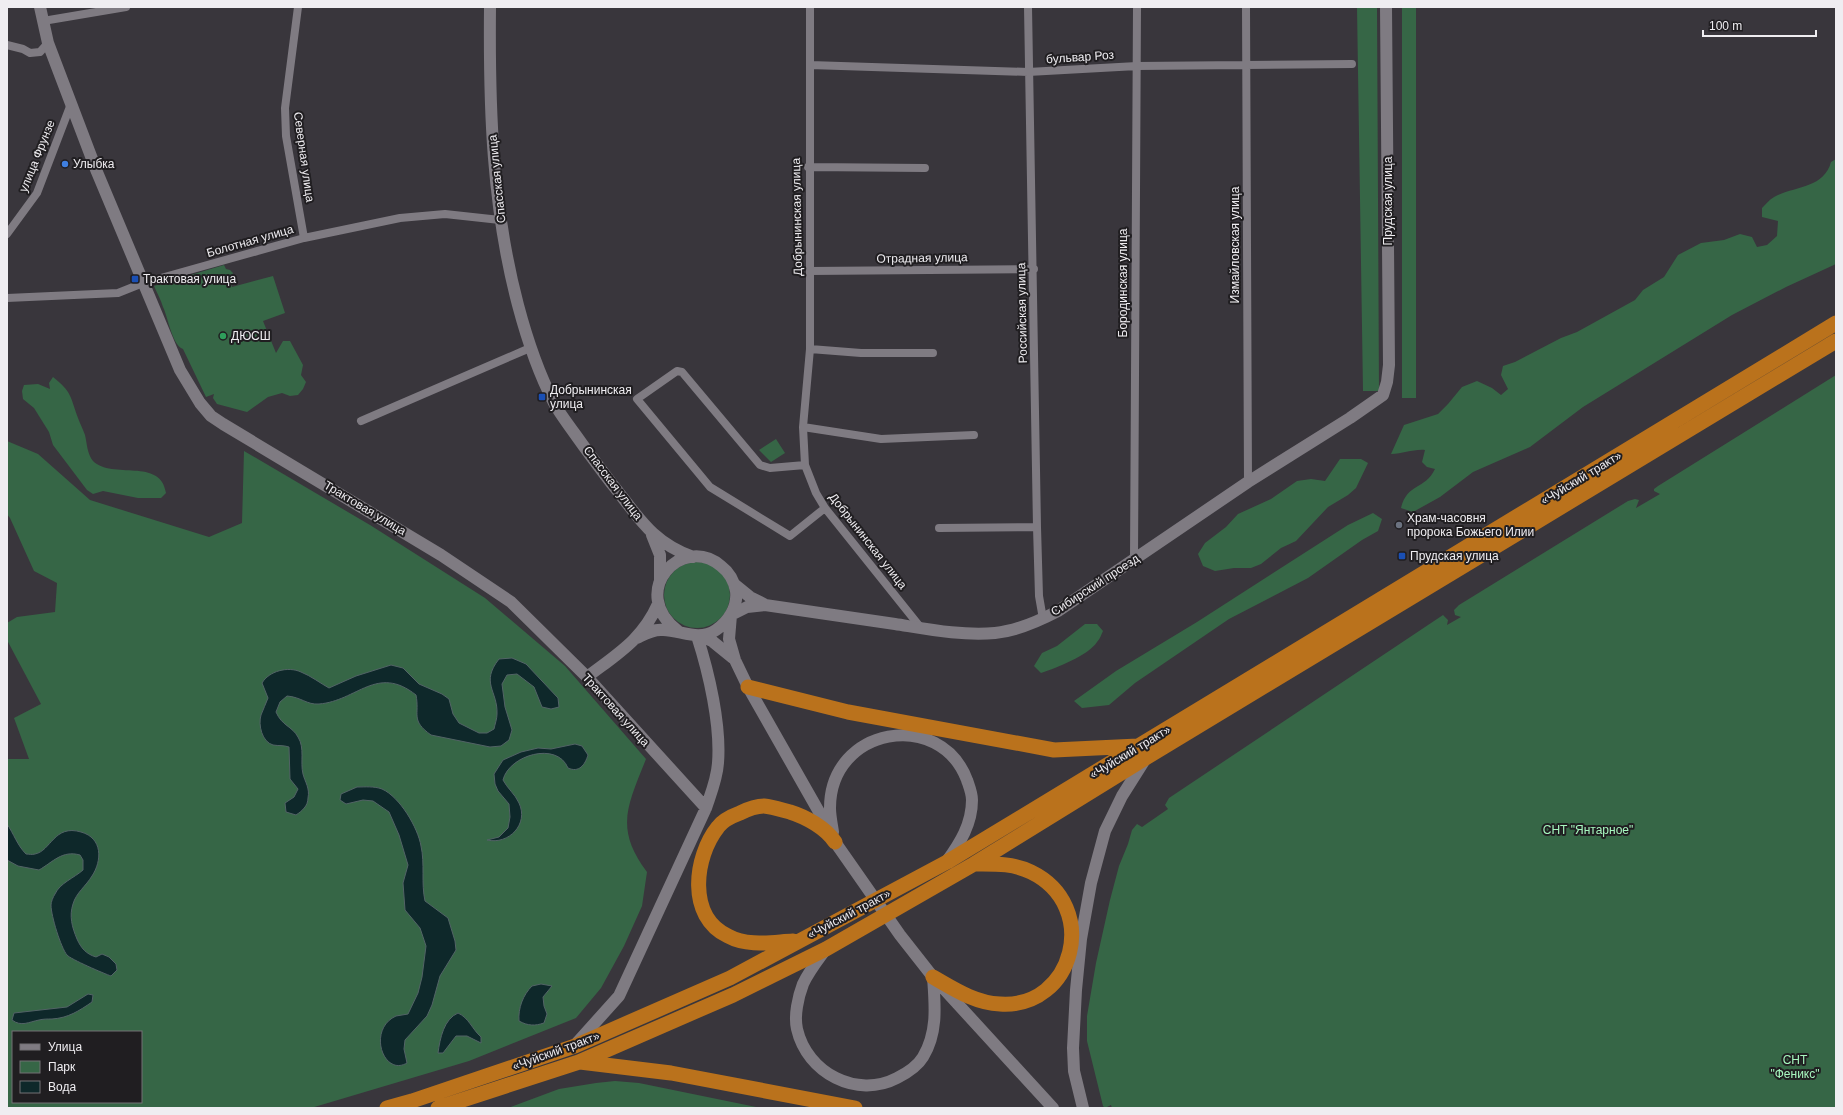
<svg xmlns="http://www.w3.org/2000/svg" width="1843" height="1115" viewBox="0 0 1843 1115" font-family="Arial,sans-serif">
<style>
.green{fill:#366646;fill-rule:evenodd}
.water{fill:#0e282a;stroke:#526366}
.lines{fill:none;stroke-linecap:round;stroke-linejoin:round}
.street{stroke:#7f7b82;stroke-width:8}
.secondary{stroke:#7f7b82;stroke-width:12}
.highway{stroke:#ba721c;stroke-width:15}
.shop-dot{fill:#3f7fe0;stroke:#201e21;stroke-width:1.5}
.transit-dot{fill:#1a4fb4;stroke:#201e21;stroke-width:1.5}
.leisure-dot{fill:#2e9e5b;stroke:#201e21;stroke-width:1.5}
.worship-dot{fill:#6b7280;stroke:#201e21;stroke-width:1.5}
.labels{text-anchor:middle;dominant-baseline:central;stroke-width:4;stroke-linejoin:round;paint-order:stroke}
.street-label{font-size:12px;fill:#efedf1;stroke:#201e21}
.poi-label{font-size:12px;fill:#efedf1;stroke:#201e21;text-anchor:start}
.park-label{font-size:12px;fill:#a7f7bf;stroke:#201e21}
</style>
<rect width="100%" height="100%" fill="#39363c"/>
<path class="green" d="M1357 7H1377L1379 391H1363Z
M1402 7H1416V398H1402Z
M1836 159V264L1786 287 1732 315 1583 407 1530 447 1473 472 1440 497 1413 512 1401 508C1407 483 1425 490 1435 469L1427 467 1422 462 1425 450C1413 449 1403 454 1391 454L1404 425 1438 414 1448 404 1462 387 1477 381 1492 388 1501 395 1508 389 1501 375 1503 366 1515 362 1561 338 1577 332 1635 300 1643 290 1664 277 1678 255 1701 243 1724 240 1740 234 1752 237 1757 247 1767 245 1777 236 1778 221 1762 217V208C1766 204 1771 198 1776 196 1796 186 1824 188 1831 162Z
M224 265 226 269 230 270 233 273 230 280 232 287 273 276 285 313 263 321 276 353 283 341H290L303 365 301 375 306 382 303 389 298 395 290 396 282 393 268 397 247 412 217 404 213 398 214 394 206 397 183 349C172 345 168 317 163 307 161 300 157 293 154 286Z
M1836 375V1108H1112L1111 1105 1105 1108 1103 1106 1087 1041V1016L1096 963 1110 900 1119 866 1128 844 1132 830 1137 824 1142 827 1168 809 1165 805 1169 798 1443 615 1448 620 1447 625 1461 617 1455 615 1454 610 1459 605 1628 501 1635 499 1639 500 1636 508 1660 494 1654 491V489L1658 486Z
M53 377C72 392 70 396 78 418 80 424 83 429 85 435 87 443 87 454 93 461 112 480 161 457 166 493L161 498H138L103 491 93 494 87 490 53 445 49 432 34 408 23 399 22 391 24 385 38 384 50 389 49 383Z
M776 439 785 453 771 462 759 450Z
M7 441 38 454 90 500 209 537 242 523 244 451 370 525 485 598 565 666 646 759C628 805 614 828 647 872L642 906 624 946 601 988 576 1018 469 1061 311 1108H7V759H29L14 718 41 704 7 640V623L17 617 55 612 57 583 34 571 10 518 7 514ZM13 1032H141V1102H13Z
M1340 459H1361L1368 463 1356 488 1348 495 1328 507 1296 541 1281 548 1261 564 1251 568H1234L1215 571 1203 566 1198 554 1205 543 1226 527 1238 514 1271 499 1297 481 1311 479 1325 481Z
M1373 513 1382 519 1378 531 1362 540 1308 578 1229 619 1135 683 1109 705 1082 708 1074 701 1116 671 1197 622 1348 525Z
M664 595a33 33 0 1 1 66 0a33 33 0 1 1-66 0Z
M1085 624H1097L1103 631C1101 635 1100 639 1097 642 1089 655 1056 668 1041 673L1034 666 1042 653 1057 646Z
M615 1081 639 1083 761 1108H508L559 1089 596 1083Z"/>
<path class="water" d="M512 658 526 664 558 698 559 707 551 709 542 707 534 687 517 674 507 675 502 684 505 707 512 730 509 740 501 746 490 747 431 735C410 720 420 715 416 695 377 664 357 701 319 704 307 705 301 697 287 696L280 702 276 712C282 726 292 726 298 737 305 748 300 762 303 774 305 782 310 788 308 798 308 806 302 811 296 815L286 812 285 803 294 797 298 789 290 779 289 747C283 745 279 746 273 745 262 742 258 725 261 715 263 709 266 704 268 698L262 683C269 671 288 666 301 672 311 676 320 683 329 688L356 676 391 665 403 668 419 684 442 694 449 699 453 714 459 723 479 733H487L494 729C495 724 497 719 497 714 498 691 480 683 499 659Z
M575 744 582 746 588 755C585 765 579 773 568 768 557 741 509 755 503 780 507 788 515 794 519 803 529 824 509 845 487 840L499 837 508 828 510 817 509 804 498 791 495 784 494 774 503 760 521 752 538 748 551 749Z
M357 787C365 787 374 786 382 789 400 797 418 828 421 846 425 864 421 883 425 901L448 918 455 941 456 950 440 976 432 1005 427 1016 405 1040 404 1049 407 1063C383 1077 367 1029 396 1016 400 1015 404 1015 408 1014L418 993 422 977 426 946 420 928 405 910 403 883 408 865 399 835 389 812 373 801 363 800 346 804 340 800 341 794Z
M7 824C14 834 17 845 26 854 29 854 32 855 35 854 51 851 54 824 81 832 103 838 102 861 92 876 86 886 76 893 73 904 69 916 72 927 77 939 81 948 86 954 96 957L102 954 109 957 116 964 117 970 111 976C105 974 70 959 67 955 61 948 51 916 51 905 51 902 53 897 55 894 60 883 74 878 83 870V860L80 855C62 850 53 862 39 870L18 866 7 860Z
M541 984 552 986 543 997 544 1006 547 1014 544 1023C535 1026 528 1026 519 1021 518 1008 523 995 532 986Z
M88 994 93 995 92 1002C79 1011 68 1018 52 1019 47 1019 43 1019 39 1020 29 1022 21 1027 12 1020L14 1013 67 1007Z
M458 1013C469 1018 472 1029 481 1037V1043L467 1036H456L443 1053H438C440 1038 444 1019 458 1013Z"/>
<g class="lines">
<path class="street" d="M298 7 285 108 286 136 304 238
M810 7V349L803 427 805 465 816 493 825 508 921 628
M1028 7 1037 527 1039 596 1043 619
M1246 7 1248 482
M43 21 126 7
M7 45 23 49 30 53 40 52 48 43
M810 65 1028 72 1137 66 1352 64
M808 167 925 168
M7 234 37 193 71 104
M810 271 1034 269
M7 298 118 293 143 283 304 238 400 218 445 214 500 220
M810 349 861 353H933
M361 421 530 348
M803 427 881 439 974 435
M805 465 770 468 760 465 682 372 677 371 637 399 710 487 790 536 825 508
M939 528 1037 527
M1134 559 1137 7"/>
<path class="secondary" d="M40 7 48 43 97 172 180 370 200 403 211 416 223 424 441 555 511 602 587 677 706 808
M490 7C489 107 492 207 518 305 527 339 538 372 554 403 560 414 568 424 575 434 587 451 599 467 612 484 638 516 651 542 693 557
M652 535 660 555V580
M734 584 750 597 764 604
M700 636 712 641 733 658
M637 638C645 634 653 629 663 630 681 630 698 642 716 630 728 622 738 607 736 591 734 581 729 572 721 566 682 533 627 592 678 631
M587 677C617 654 642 640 658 604
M833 832C832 825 830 816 830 808 830 727 940 708 967 780 969 786 972 793 972 800 972 824 960 843 947 861
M831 833 748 687 735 660 729 639 731 615 747 607 765 605C808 611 852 618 895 624 927 629 962 636 995 633 1016 631 1039 621 1058 611L1248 482 1350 418 1383 395 1387 382 1389 365 1386 7
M835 842 900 935 933 977 1053 1108
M826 949C818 960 809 971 803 984 798 997 794 1016 797 1029 807 1073 857 1099 897 1078 907 1073 917 1067 923 1057 938 1032 935 1005 933 977
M575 1045 619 996 706 808C711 793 717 779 718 763 721 725 709 673 697 636
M1083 1108 1074 1071 1073 1048 1076 990 1081 939 1091 883 1105 831 1122 796 1146 758"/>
<path class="highway" d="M748 687 848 712 1054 750 1138 746
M793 941C772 942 748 947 728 936 687 917 694 857 718 827 723 820 732 816 740 813 748 809 755 806 764 806 773 807 782 810 790 812 806 817 826 828 835 842
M933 977C954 989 975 1003 1000 1004 1074 1009 1101 906 1031 872 1013 863 994 864 974 864
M580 1062 671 1073 855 1108
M387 1108 412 1101 575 1046 730 978 947 862 1836 323
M438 1108 579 1062 733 995 826 949 974 864 1147 757 1836 341"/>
</g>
<circle class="shop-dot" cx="65" cy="164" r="4"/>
<g class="transit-dot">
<rect x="131" y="275" width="8" height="8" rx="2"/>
<rect x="538" y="393" width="8" height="8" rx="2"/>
<rect x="1398" y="552" width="8" height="8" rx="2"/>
</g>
<circle class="leisure-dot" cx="223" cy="336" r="4"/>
<circle class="worship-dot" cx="1399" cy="525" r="4"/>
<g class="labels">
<g class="street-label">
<text transform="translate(1080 57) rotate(-4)">бульвар Роз</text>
<text transform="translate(37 156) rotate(-68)">улица Фрунзе</text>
<text transform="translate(304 157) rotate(82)">Северная улица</text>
<text transform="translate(497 179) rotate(-96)">Спасская улица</text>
<text transform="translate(1388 201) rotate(-90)">Прудская улица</text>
<text transform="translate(797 217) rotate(-91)">Добрынинская улица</text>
<text transform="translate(250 241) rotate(-16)">Болотная улица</text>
<text transform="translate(1235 245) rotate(-90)">Измайловская улица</text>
<text transform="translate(922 258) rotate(-1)">Отрадная улица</text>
<text transform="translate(1123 283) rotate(-90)">Бородинская улица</text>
<text transform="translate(1022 313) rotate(-91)">Российская улица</text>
<text transform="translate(1581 478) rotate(-31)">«Чуйский тракт»</text>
<text transform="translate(613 483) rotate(53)">Спасская улица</text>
<text transform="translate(365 508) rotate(31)">Трактовая улица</text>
<text transform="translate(868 541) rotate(52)">Добрынинская улица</text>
<text transform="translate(1095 585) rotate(-33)">Сибирский проезд</text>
<text transform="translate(616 710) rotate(48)">Трактовая улица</text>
<text transform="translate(1130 752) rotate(-31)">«Чуйский тракт»</text>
<text transform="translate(849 914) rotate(-28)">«Чуйский тракт»</text>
<text transform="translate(556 1051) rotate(-20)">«Чуйский тракт»</text>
</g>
<g class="poi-label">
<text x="73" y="164">Улыбка</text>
<text x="143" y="279">Трактовая улица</text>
<text x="231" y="336">ДЮСШ</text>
<text x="550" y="390">Добрынинская<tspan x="550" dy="14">улица</tspan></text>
<text x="1407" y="518">Храм-часовня<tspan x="1407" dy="14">пророка Божьего Илии</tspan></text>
<text x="1410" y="556">Прудская улица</text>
</g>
<g class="park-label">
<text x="1588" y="830">СНТ "Янтарное"</text>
<text x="1795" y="1060">СНТ<tspan x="1795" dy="14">"Феникс"</tspan></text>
</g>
</g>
<rect width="1843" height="1115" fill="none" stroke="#efedf1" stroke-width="16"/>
<rect x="12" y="1031" width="130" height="72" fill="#201e21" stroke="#737174"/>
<rect x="20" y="1044" width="20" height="6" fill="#7f7b82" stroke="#737174"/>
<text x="48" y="1051" font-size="12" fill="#efedf1">Улица</text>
<rect x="20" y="1061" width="20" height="12" fill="#366646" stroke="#737174"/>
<text x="48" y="1071" font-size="12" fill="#efedf1">Парк</text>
<rect x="20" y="1081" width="20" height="12" fill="#0e282a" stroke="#737174"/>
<text x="48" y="1091" font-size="12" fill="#efedf1">Вода</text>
<path d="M1703 30v6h113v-6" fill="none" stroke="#efedf1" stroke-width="2"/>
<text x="1709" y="30" font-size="12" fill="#efedf1" stroke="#201e21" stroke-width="3" paint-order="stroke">100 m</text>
</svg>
